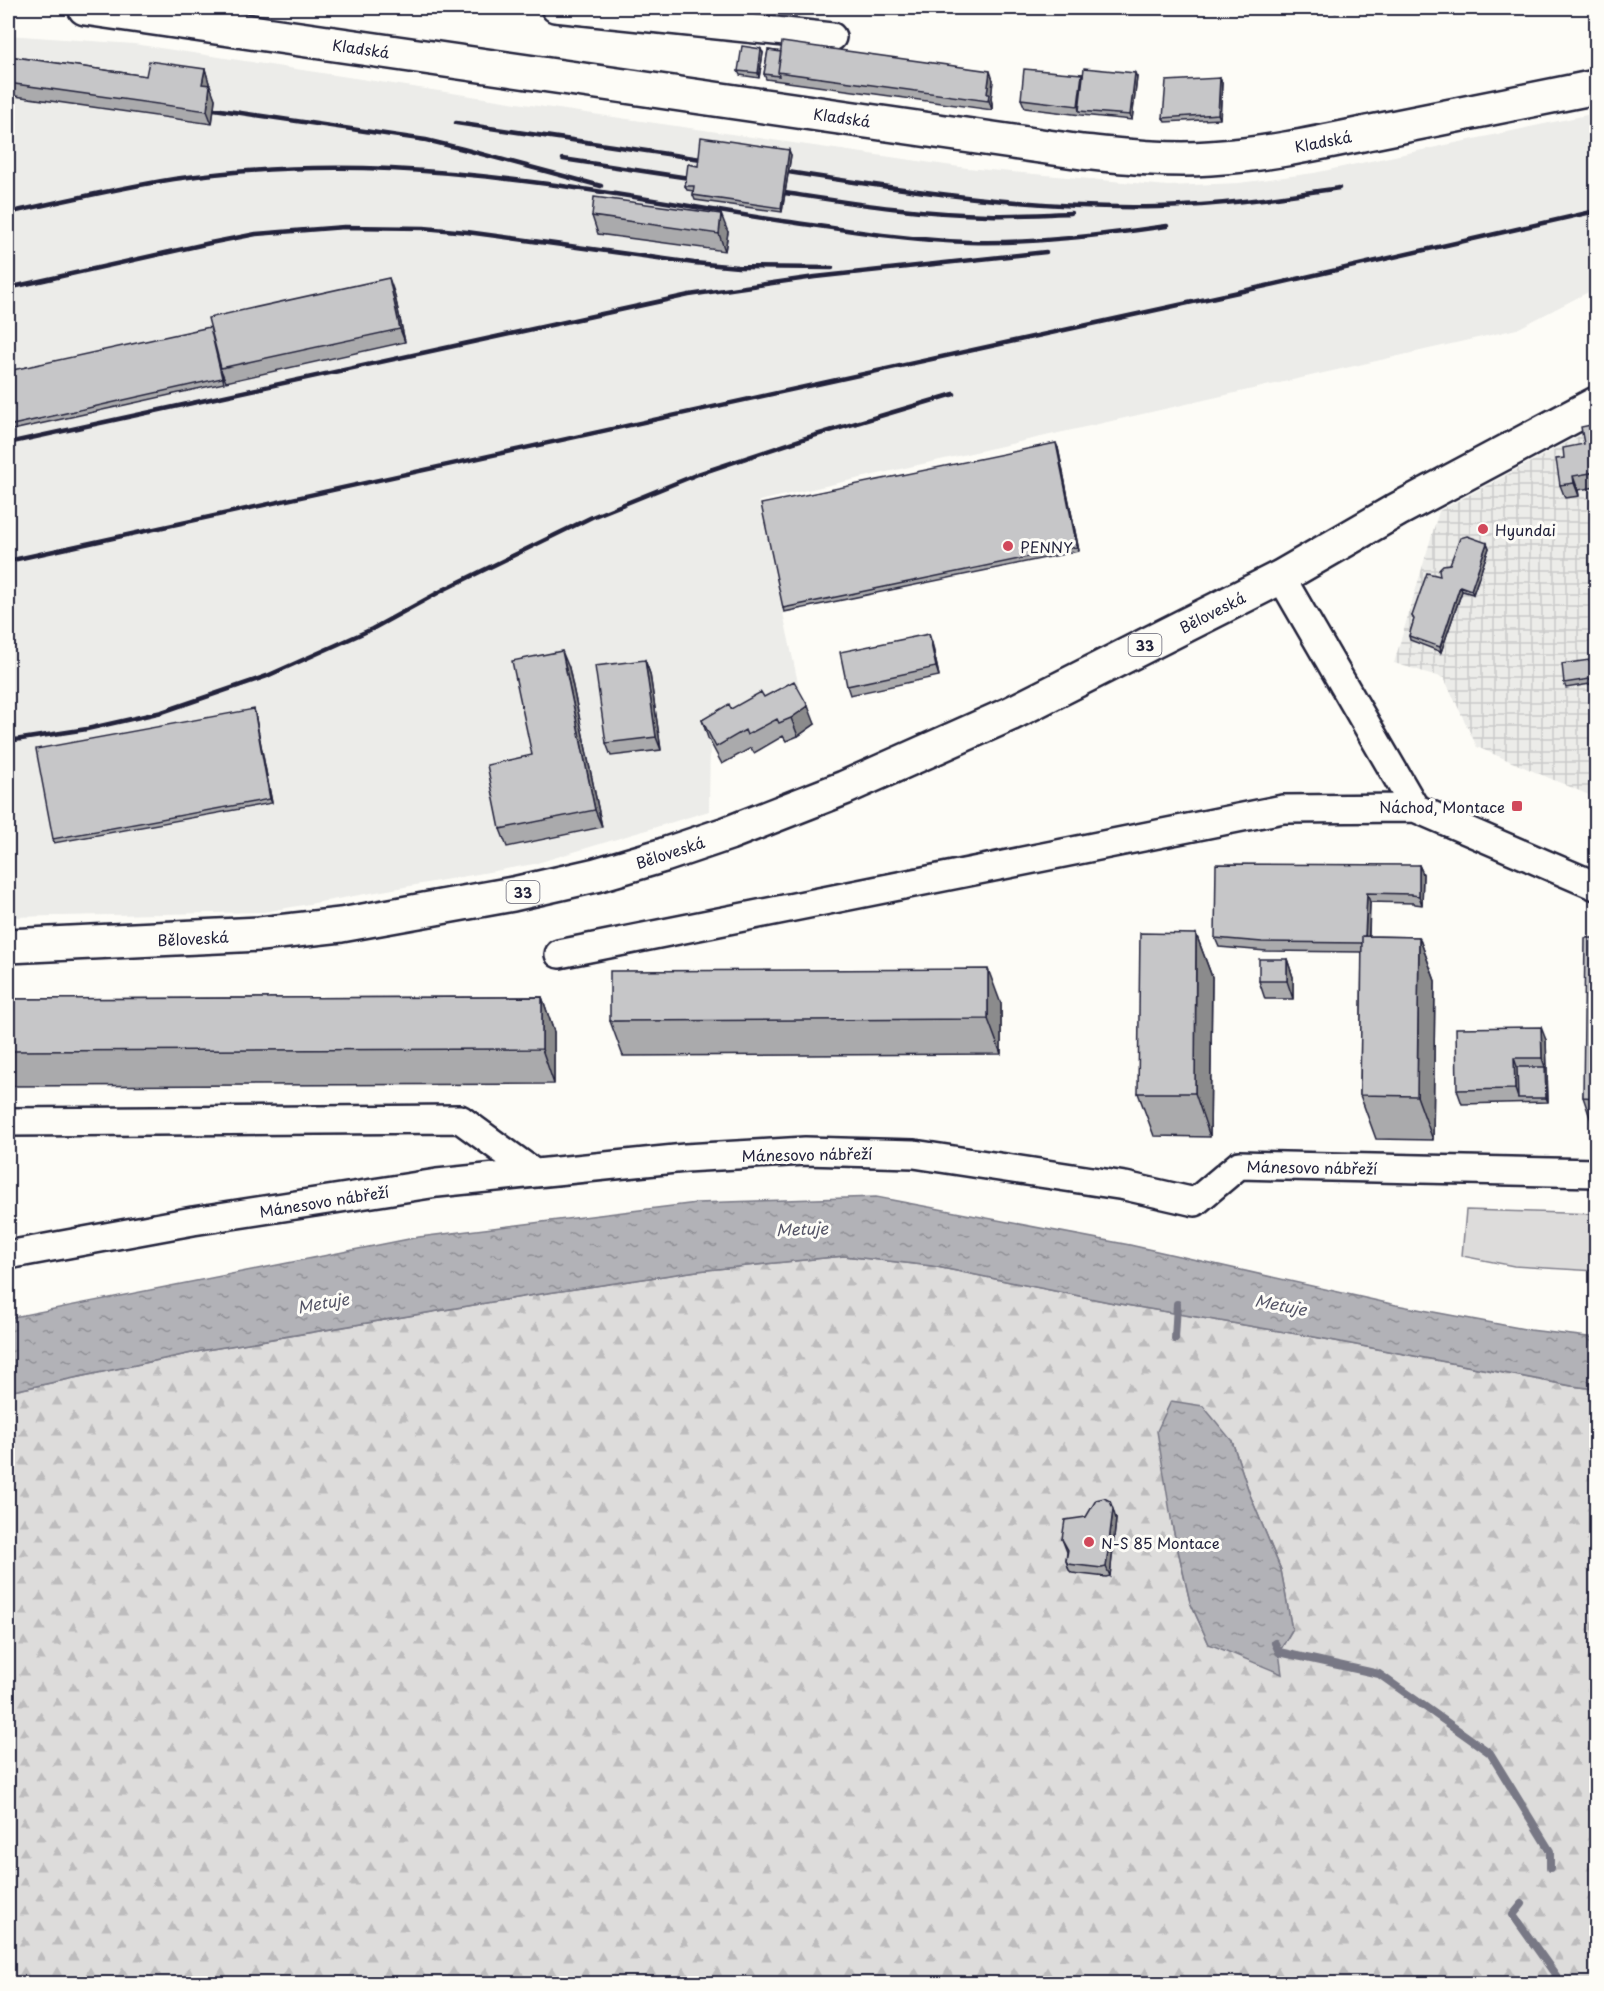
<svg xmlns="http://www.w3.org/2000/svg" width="1604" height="1991" viewBox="0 0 1604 1991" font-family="'Playpen Sans',sans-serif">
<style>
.built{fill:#ecece9}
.industrial{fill:url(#industrial-grid)}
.green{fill:#dddcdb;stroke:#807f8b;stroke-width:1.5}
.forest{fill:url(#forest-firs);stroke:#807f8b;stroke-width:1.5;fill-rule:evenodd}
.water{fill:url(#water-ripples);stroke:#787885;stroke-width:1.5}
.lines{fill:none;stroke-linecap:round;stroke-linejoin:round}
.stream{stroke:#787885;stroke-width:8}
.street-casing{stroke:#22223b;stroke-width:32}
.secondary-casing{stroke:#22223b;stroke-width:38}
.primary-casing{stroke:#22223b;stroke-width:38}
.street{stroke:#fdfcf7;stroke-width:27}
.secondary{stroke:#fdfcf7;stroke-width:33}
.primary{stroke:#fdfcf7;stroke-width:33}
.rail{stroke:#22223b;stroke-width:4.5}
.wall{fill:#aaaaac;stroke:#22223b;stroke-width:1.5}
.shaded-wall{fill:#8b8b8c;stroke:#22223b;stroke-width:1.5}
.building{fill:#c6c6c8;stroke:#22223b;stroke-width:1.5}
.poi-dot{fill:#d1495b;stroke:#fdfcf7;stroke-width:2}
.labels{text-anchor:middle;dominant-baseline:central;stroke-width:6;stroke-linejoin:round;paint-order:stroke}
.shield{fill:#fdfcf7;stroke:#646373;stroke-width:1.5}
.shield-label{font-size:14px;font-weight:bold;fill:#22223b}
.street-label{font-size:15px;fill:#22223b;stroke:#fdfcf7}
.poi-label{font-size:15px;fill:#22223b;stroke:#fdfcf7;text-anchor:start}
.water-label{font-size:16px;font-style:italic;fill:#545466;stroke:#fdfcf7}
</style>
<defs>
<pattern id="industrial-grid" width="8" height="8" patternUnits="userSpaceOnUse" patternTransform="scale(1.5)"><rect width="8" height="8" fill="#ecece9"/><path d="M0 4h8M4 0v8" fill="none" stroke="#cacac9"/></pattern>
<pattern id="forest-firs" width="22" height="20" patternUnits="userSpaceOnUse" patternTransform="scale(1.5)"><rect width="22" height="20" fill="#dddcdb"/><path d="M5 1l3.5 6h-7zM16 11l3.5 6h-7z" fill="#bdbcbd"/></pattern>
<pattern id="water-ripples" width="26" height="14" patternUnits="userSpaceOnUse" patternTransform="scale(1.5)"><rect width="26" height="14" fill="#b2b2b7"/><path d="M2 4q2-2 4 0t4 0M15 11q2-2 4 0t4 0" fill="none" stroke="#909096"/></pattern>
</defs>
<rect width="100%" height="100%" fill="#fdfcf7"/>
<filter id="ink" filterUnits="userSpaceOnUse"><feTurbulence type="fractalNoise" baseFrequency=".0167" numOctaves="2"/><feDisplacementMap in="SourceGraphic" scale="12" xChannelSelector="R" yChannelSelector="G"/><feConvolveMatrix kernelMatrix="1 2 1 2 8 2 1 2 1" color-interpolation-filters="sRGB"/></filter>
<g filter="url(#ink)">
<path class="built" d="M8 35 134 44 517 103 967 168 1168 186 1239 183 1314 173 1596 113V288L1517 329 759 501 800 692 710 737 709 811 534 864 264 912 8 917Z"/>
<path class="industrial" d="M1596 427V798L1477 747 1444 678 1394 663 1439 511Z"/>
<path class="green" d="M1466 1210 1596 1214V1271L1514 1266 1462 1256Z"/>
<path class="forest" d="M844 1256 932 1266 1114 1303 1309 1336 1571 1386 1596 1389V1983H8V1392L206 1350 534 1295 697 1271ZM1232 1441 1250 1495 1281 1570 1292 1630 1279 1652 1209 1644 1190 1602 1172 1524Z"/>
<path class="water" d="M876 1197 1130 1245 1396 1305 1530 1330 1596 1338V1389L1572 1386 1309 1336 1114 1303 932 1266 844 1256 697 1271 534 1295 206 1350 8 1392V1318L419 1237 697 1203Z
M1171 1401 1203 1406 1232 1441 1250 1495 1281 1570 1292 1630 1279 1652 1282 1674 1209 1644 1190 1602 1172 1524 1157 1431Z"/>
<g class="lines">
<path class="stream" d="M1175 1339 1177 1304
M1275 1643 1279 1652 1379 1674 1490 1753 1550 1851V1868
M1522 1904 1513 1915 1562 1984"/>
<g class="street-casing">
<path id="street" d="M555 8 832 37
M1281 577 1415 808
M559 954 1283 809 1415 808 1596 886
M8 1122 460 1119 534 1173
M8 1255 193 1221 437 1183 685 1158 805 1151 914 1154 1125 1186 1195 1202 1239 1165 1596 1173"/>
</g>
<g class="secondary-casing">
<path id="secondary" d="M85 8 1082 152C1124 156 1167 161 1210 158 1264 155 1319 143 1372 132 1447 117 1522 102 1596 87"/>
</g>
<g class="primary-casing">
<path id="primary" d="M8 946 260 934 341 925 513 894 596 875 664 855 729 833 844 788 1010 714 1281 577 1397 510 1596 404"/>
</g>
<use href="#street" class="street"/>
<use href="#secondary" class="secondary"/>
<use href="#primary" class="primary"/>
<path class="rail" d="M214 109 426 140 463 149 601 186
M456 123 701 159
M563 159 689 178
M788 172C910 191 1035 210 1158 207 1219 206 1279 197 1339 188
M785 193C852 203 920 214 988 215 1015 216 1043 214 1071 213
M8 213C63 201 118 188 174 179 245 169 320 166 391 169 520 175 648 200 776 220 840 229 904 240 968 242 1035 244 1101 235 1167 226
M8 288 210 243 256 234 344 227 424 228 467 232 694 263 738 267 832 268
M8 443 689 295 815 277 1046 252
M8 561 1275 284 1596 211
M8 741 87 729 162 712 267 676 372 629 445 589 592 517 698 474 806 438 954 394"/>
</g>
<path class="wall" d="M659 8H709V10Z
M733 8H828V13L759 10H734Z
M1324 8H1338L1336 12Z
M768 50 993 80 991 99 992 103V110L766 79 764 74Z
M763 53 759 78 740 75 738 71Z
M8 56 146 76 205 69 209 83V85L215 99 212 124 8 95Z
M1082 74 1083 78 1137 77 1132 120 1081 115 1025 108 1021 99Z
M1220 78 1222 83 1220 119 1165 122 1163 118Z
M791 155 782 212 695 200 693 195 694 191 687 190 685 186 698 166Z
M592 216 728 232 725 251 598 234Z
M394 292 405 342 226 382 221 370 224 383 8 431V371Z
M1596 424V487L1578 490 1579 496 1565 498 1560 485 1564 458 1584 444Z
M1058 448 1079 551 784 612 783 608Z
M1487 543 1489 548 1473 594 1462 591 1441 652 1410 640 1409 636 1414 620 1412 616 1440 576 1450 564Z
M932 643 939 676 850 695 847 686Z
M1596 659V683L1566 688 1564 683Z
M645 660 650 674 661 750 611 756 606 743Z
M569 668 602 827 507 847 500 829Z
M764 697 815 724 798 736 786 741 783 736 754 753 751 748 722 764 708 738 702 720Z
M255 714 272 803 54 843 53 839Z
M1419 865 1423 874 1422 905 1415 904 1414 903 1370 902 1369 936 1419 937 1435 981 1433 1140 1376 1139 1360 1095 1362 952 1266 951 1219 947 1215 938Z
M1196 934 1212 977 1210 1137 1154 1136 1138 1093Z
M1596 938V1135L1583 1097Z
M1287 959 1293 977V999H1265L1259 981Z
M542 997 554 1032V1084L8 1086V999Z
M1001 1004V1054L623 1056 610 1021Z
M1546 1040 1548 1102 1462 1104 1457 1090Z
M1116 1519 1110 1576 1106 1577 1072 1573 1069 1570 1066 1561 1067 1552 1062 1539Z"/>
<path class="shaded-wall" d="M761 49 763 53 759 78 758 73Z
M205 69 209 83 207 97 202 84Z
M990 71 993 80 991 99 992 103V110L987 94Z
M1135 73 1137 77 1132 120 1130 115Z
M1082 74 1085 83 1079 111 1078 106Z
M1220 78 1222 83 1220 119 1218 114Z
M210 85 215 99 212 124 207 111Z
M789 150 791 155 782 212 781 208Z
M721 214 728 232 725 251 719 234Z
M389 278 394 292 405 342 400 329Z
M1056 443 1058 448 1079 551 1077 547Z
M1573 476 1578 490 1579 496 1574 483Z
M1487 543 1489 548 1473 594 1471 590Z
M1460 586 1462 591 1441 652 1440 647Z
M929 634 932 643 939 676 936 667Z
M562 651 569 668 602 827 595 810Z
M645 660 650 674 661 750 656 737Z
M808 706 815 724 798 736 791 718Z
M254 709 255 714 272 803 270 799Z
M1419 865 1423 874 1422 905 1419 896Z
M1367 893 1370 902 1368 952 1365 943Z
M1196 934 1212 977 1210 1137 1195 1093Z
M1419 937 1435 981 1433 1140 1417 1096Z
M1287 959 1293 977V999L1287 981Z
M988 969 1001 1004V1054L988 1019Z
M542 997 554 1032V1084L542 1049Z
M1541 1027 1546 1040 1548 1102 1546 1098 1545 1067 1542 1058Z
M1514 1058 1519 1072 1518 1098 1515 1089Z
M1113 1509 1116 1519 1110 1576 1106 1567Z"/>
<path class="building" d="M782 42 990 71 987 94H989L988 101 778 72Z
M742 46 761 49 758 73 738 71Z
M768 50 781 52 778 72 779 76 764 74Z
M8 56 146 76 149 61 205 69 202 84 210 85 207 111 8 83Z
M1084 68 1135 73 1130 115 1079 111Z
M1024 69 1082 74 1078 106 1021 99Z
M1220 78 1218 114 1163 118 1166 81Z
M701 137 789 150 781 208 693 195 694 186H685L688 164 698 166Z
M594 197 721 214 719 234 592 216Z
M389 278 400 329 221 368 208 318Z
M210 327 222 378 8 426V371Z
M1596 424V472L1573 476 1574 483 1560 485 1556 459 1564 458 1563 448 1584 444 1581 427Z
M1056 443 1077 547 783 608 761 504Z
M1467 536 1487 543 1471 590 1460 586 1440 647 1409 636 1414 619 1412 616 1427 573 1440 576 1439 569 1443 565 1450 564 1460 538Z
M929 634 936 667 847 686 840 652Z
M562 651 595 810 500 829 487 765 532 755 512 661Z
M1596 659V678L1564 683 1562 664Z
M645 660 656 737 606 743 595 666Z
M794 681 808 706 791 718 779 723 777 719 747 735 745 730 716 747 702 720 729 704 731 709 761 692 764 697Z
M254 709 270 799 53 839 36 749Z
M1216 864 1419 865V896L1412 895V894L1367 893 1365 936H1362V943L1262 942 1215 938Z
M1140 933 1196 934 1195 1093H1138Z
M1362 936 1419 937 1417 1096 1360 1095Z
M1585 938H1596V1098L1583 1097Z
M1259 959H1287V981H1259Z
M988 969V1019L610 1021V971Z
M542 997V1049L8 1051V999Z
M1541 1027 1542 1058H1514L1515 1089 1457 1090 1456 1028Z
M1517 1067H1545L1546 1098H1518Z
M1104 1498 1110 1501 1113 1509 1106 1567 1102 1568 1068 1564 1066 1561 1068 1550 1062 1539 1065 1520 1086 1517 1096 1500Z"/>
</g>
<g class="poi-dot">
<circle cx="1483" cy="529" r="6"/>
<circle cx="1008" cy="546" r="6"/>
<rect x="1511" y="800" width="12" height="12" rx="3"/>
<circle cx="1089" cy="1542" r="6"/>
</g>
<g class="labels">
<g class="shield">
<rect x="1128.5" y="634" width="33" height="22" rx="4.5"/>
<rect x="506.5" y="881" width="33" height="22" rx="4.5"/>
</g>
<g class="shield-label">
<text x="1145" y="645">33</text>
<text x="523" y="892">33</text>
</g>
<g class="street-label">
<text transform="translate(361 48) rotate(8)">Kladská</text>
<text transform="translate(842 117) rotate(8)">Kladská</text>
<text transform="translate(1323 141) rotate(-11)">Kladská</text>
<text transform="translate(1212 612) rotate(-27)">Běloveská</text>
<text transform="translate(670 852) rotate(-18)">Běloveská</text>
<text transform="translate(193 938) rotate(-3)">Běloveská</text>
<text transform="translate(807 1154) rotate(-1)">Mánesovo nábřeží</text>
<text transform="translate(1312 1167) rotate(1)">Mánesovo nábřeží</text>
<text transform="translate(324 1201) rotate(-9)">Mánesovo nábřeží</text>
</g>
<g class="poi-label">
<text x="1495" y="529">Hyundai</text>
<text x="1020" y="546">PENNY</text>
<text x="1505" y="806" text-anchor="end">Náchod, Montace</text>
<text x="1101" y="1542">N-S 85 Montace</text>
</g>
<g class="water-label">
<text transform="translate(802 1228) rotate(-2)">Metuje</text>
<text transform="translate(323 1302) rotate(-10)">Metuje</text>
<text transform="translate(1281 1304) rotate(11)">Metuje</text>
</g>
</g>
<rect width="1604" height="1991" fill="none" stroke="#fdfcf7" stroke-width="30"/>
<rect x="15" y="15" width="1574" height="1961" fill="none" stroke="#22223b" stroke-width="2" filter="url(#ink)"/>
</svg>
